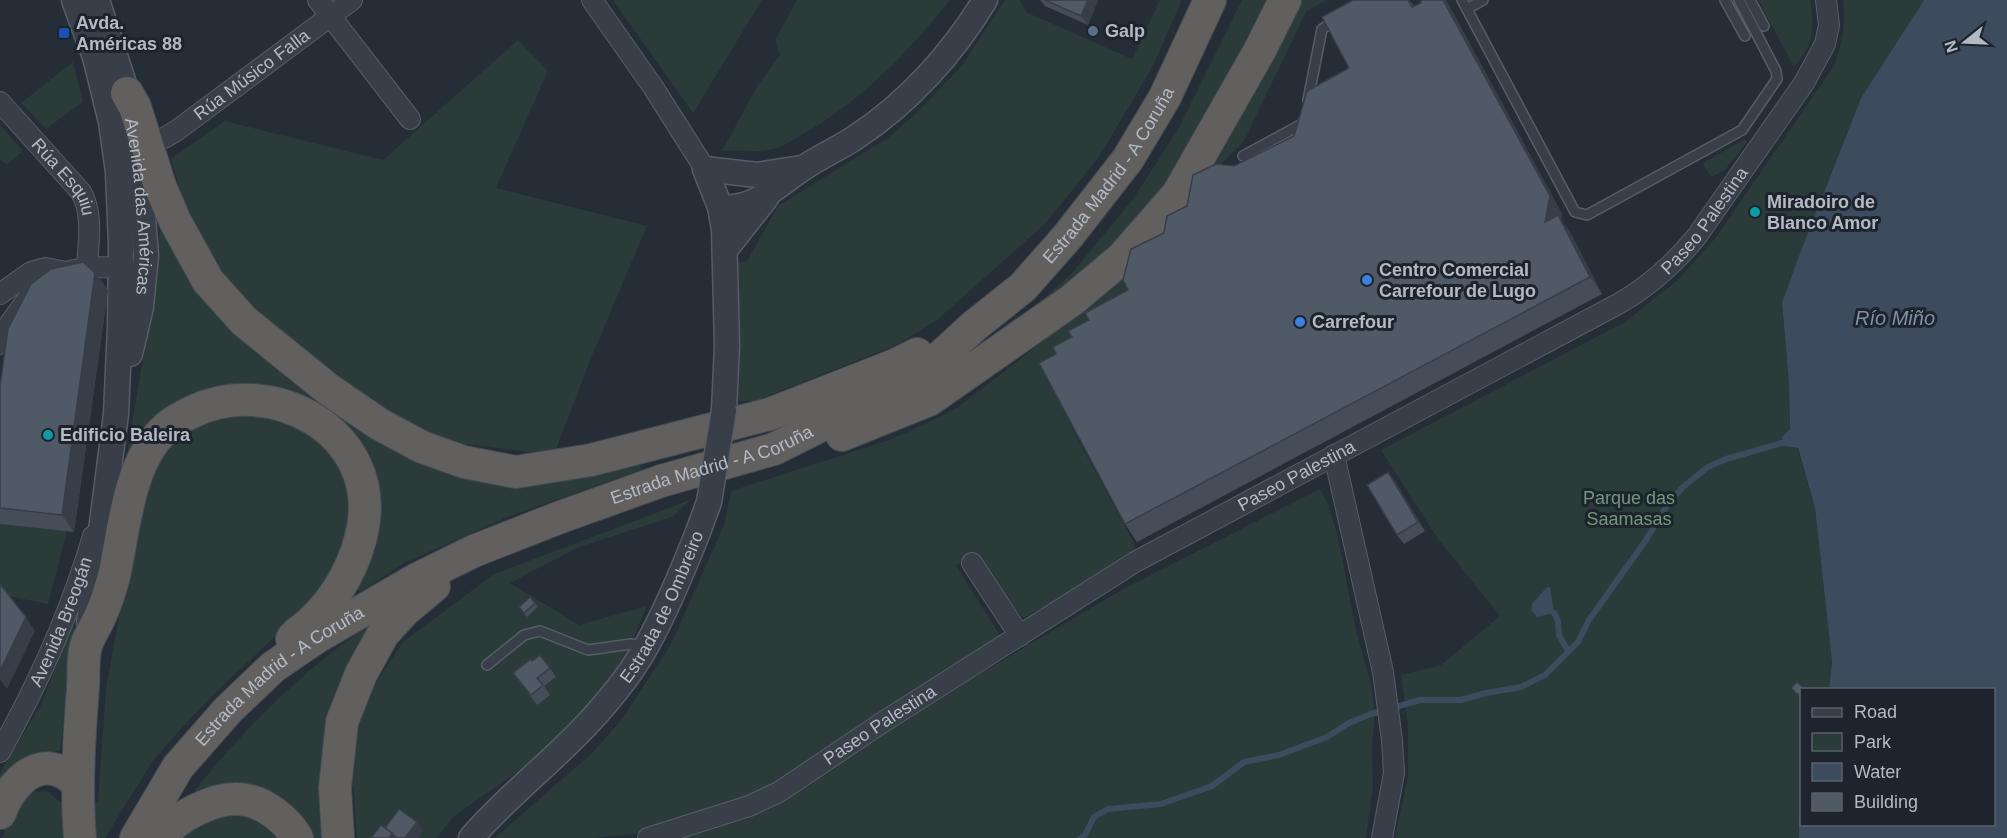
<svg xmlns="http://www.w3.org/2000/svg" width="2007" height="838" viewBox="0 0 2007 838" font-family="Arial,sans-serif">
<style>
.green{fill:#2a3b3a}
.water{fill:#3d4b5e}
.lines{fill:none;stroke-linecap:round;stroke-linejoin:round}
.stream{stroke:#3d4b5e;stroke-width:6}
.service-casing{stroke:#565d66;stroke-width:12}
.minor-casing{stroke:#565d66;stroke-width:22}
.tertiary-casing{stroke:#565d66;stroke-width:27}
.trunk-casing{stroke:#434a53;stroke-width:34}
.service{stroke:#383f48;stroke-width:9}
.minor{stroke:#383f48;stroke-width:20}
.tertiary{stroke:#383f48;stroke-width:24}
.trunk{stroke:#62605f;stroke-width:32}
.tertiary-bridge-casing{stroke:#565d66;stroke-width:27;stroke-linecap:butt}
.tertiary-bridge{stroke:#383f48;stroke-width:24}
.wall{fill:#454d58}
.shaded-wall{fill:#383e47}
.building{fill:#505966;stroke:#383e47;stroke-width:1.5}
.service-dot{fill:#5c6f8a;stroke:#1d242d;stroke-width:2}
.transit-dot{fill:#1a4fb4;stroke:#1d242d;stroke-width:2}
.culture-dot{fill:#0f9aa8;stroke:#1d242d;stroke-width:2}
.shop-dot{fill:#3f7fe0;stroke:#1d242d;stroke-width:2}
.labels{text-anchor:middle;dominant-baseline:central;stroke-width:6;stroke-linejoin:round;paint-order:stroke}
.poi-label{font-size:18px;font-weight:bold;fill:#b3bac4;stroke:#1d242d;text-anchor:start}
.street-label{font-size:18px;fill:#b3bac4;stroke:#1d242d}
.park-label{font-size:18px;fill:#74977c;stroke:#1d242d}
.water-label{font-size:20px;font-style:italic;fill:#7f91a8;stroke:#1d242d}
</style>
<rect width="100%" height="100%" fill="#252d37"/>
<path class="green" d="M613 0H762L693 113Z
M797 0H950C908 52 860 103 801 135 791 141 780 149 768 150 753 152 737 150 722 151L758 85 780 55 775 40Z
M1005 0H1020L1026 12 1132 59 1160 0H1182L1153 66 1099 157 1045 224 936 321 894 346 755 401H738V263L747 261 778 206 889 137 912 117 961 67Z
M1242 0H1271L1186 159 1111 254 1030 311 1072 273 1133 199 1177 131Z
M1296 0H1326L1306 12 1244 141 1207 178 1134 283 1050 382 1076 436 1134 543 1135 549 1080 587 1024 618 1014 607 976 553 956 566 1000 635 775 784 732 806 647 833 594 838H495L592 753 622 719 671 644 724 525 731 491 892 439 942 416 958 407 1041 343 1064 320 1109 283Z
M1758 0H1810C1813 13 1814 35 1808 47 1805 54 1798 61 1794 67Z
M1843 0H1924L1861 98 1797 261 1782 304 1789 383 1790 430 1782 437 1785 446 1797 448 1815 508 1832 662 1829 689 1802 690V810L1799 817V838H1395L1408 777V724L1401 675 1441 665 1500 616 1438 539 1381 450 1625 322 1679 279 1716 237 1834 66C1842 45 1846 24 1843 0Z
M518 40 548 71 496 188 647 226 591 358 554 455 442 441 395 417 306 355 224 282 188 217 171 159 225 121 383 160Z
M73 62 83 102 46 129 21 103Z
M0 125 23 151 7 165 0 159Z
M1745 139 1747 142 1725 170 1711 177 1703 163Z
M161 222 197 282 426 462 478 482 549 479 639 462 641 470 510 516 404 563 362 591 357 590 376 548 380 499 367 458 342 420 303 398 215 392 122 482 144 353Z
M249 413 295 423 333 455 346 483 353 517 339 568 300 613 216 692 181 729 152 762 105 838H2L12 808 29 793 47 791 60 802 98 801 106 688 111 660 141 499 154 464 178 435 203 420Z
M1320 489 1328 504 1337 533 1356 631 1371 684 1375 713 1372 744 1373 787 1366 838H682L727 824 767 809 925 706 1125 588Z
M690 500 672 517 579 547 510 583 579 625 647 606 627 653 581 716 528 764 453 817 437 838H357L353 780 358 725 373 687 403 642 494 574Z
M0 524 67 531 48 604 8 596 0 602Z
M71 626H74L60 751C26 754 24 759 0 782V773L42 703Z
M365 628 369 634 331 838H310L199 795 195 790C244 729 301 672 365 628Z
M241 814 265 823 281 838H173L212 815Z"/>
<path class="water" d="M1924 0H2007V838H1799V817L1801 810 1802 824H1994V690L1829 689 1832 662 1815 508 1798 448 1784 446 1782 437 1790 429 1789 383 1782 303 1797 261 1861 98Z
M1547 587H1550L1554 613 1537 617 1531 610 1532 604Z"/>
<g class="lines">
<path class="stream" d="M1554 613 1558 621 1559 635 1568 651
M1081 838 1085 835 1094 817 1108 809 1161 804 1212 786 1244 762 1279 755 1327 737 1349 723 1371 714 1420 700H1461L1486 693 1521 687 1545 675 1578 642 1589 620 1646 540 1668 504 1683 487 1708 467 1726 459 1789 441"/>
<g class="service-casing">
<path id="service" d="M1462 0 1575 212 1587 215 1742 130 1777 79 1776 71 1739 0
M1725 0 1745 36
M1750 0 1764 26
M1467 9 1483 0
M1308 100 1322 29 1335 21
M1243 156 1304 123V120
M487 665 524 635 540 631 588 650 631 644 644 646"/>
</g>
<g class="minor-casing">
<g id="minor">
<path d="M318 0 410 119"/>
<path d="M592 0 653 87 705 169"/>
<path id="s1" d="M0 102 81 192C94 215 88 243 87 268"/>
<path id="s2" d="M147 143 164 138 176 131 352 0"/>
<path d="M64 273C79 268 121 262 131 275"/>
<path d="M0 294 31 272 45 268 66 272"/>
<path d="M0 344 10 323 32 293"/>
<path d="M1334 455 1383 672 1392 740 1394 773 1382 838"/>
<path d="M972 563 1020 636"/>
<path id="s3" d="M0 752C38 684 71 611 93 536"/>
<path id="s4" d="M648 838 749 806 779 792 880 724 1135 562 1618 304C1650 286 1674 264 1697 236L1804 83 1825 44 1829 25 1826 0"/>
</g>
</g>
<g class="tertiary-casing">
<g id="tertiary">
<path d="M74 0 95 57 111 122 118 172 121 245 120 326 116 414 89 623"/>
<path id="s5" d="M97 0 127 93 139 170 146 255 141 307 130 354"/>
<path d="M705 169 720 207 724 230 727 345 724 410"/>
<path d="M705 169 757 175 801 168"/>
<path d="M720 207C755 211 777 185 805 167 821 156 840 148 856 137 908 103 953 53 985 0"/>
<path d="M725 250 766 198"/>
<path id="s6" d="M471 838C508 795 554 761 592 719 612 697 633 671 647 645 667 609 683 570 698 532"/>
</g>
</g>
<g class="trunk-casing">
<g id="trunk">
<path d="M127 93 135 107 160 186 175 221 208 281 244 321 328 389 379 424 422 447 464 462 516 472 591 460 770 414 895 365 917 354"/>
<path d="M842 435 929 400 1072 300 1122 258 1178 194 1260 50 1285 0"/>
<path d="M0 813C13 777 46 750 78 784"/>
<path d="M80 838C76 788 79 738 83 688 84 675 82 656 87 643 90 635 95 627 99 619 106 604 111 588 115 572 124 528 129 465 162 432 170 423 181 417 192 412 272 373 380 432 363 527 357 561 338 597 312 621 306 628 297 631 292 639"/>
<path id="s7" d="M136 838 178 767 228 710 273 667 317 637 417 579 474 551 558 518 661 481 774 449 878 397 937 360 974 326 1023 287 1068 236 1128 159 1165 97 1210 0"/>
<path d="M160 838C177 816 218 794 246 800 265 803 288 821 297 838"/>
<path d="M338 838 335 788 342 722 361 674 383 634 404 611 434 586"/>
</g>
</g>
<use href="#service" class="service"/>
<use href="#minor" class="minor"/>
<use href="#tertiary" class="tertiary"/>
<use href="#trunk" class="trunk"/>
<g class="tertiary-bridge-casing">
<path id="tertiary-bridge" d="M698 532 709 502 724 410"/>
</g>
<use href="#tertiary-bridge" class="tertiary-bridge"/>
</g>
<path class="wall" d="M1040 0H1098L1088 25 1045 6Z
M1353 0H1409L1414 6 1421 3V0H1446L1562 214 1561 220 1570 232 1602 294 1137 542 1125 524 1056 354 1089 320 1128 290 1164 233 1187 206 1234 166 1294 136 1349 68Z
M95 273 108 290 74 532 0 524V386Z
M1395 481 1425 531 1404 544 1397 535Z
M535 603 538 607 527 617 519 607Z
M550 668 556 677 544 686 550 695 537 705 513 673Z"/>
<path class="shaded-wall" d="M1088 0H1098L1088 25 1081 16Z
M1443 0H1446L1562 214 1561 220 1570 232 1602 294 1590 277 1545 222Z
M95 273 108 290 74 532 62 515Z
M1388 472 1395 481 1425 531 1418 522Z
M26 617 35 631 7 689 0 679V671Z
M1802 691 1801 699 1798 695Z
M417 822 423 831 418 838H405Z
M392 833 396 838H389Z"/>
<path class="building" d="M1045 0H1088L1081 16Z
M1353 0H1408L1412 7 1421 3V0H1443L1550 196 1545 222 1558 215 1590 277 1125 524 1039 363 1056 354 1053 347 1072 337 1068 331 1089 320 1085 313 1128 290 1123 280 1131 249 1164 233 1167 216 1187 206 1193 175 1216 164 1234 166 1294 136 1307 91 1349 68 1322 17Z
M83 262 95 273 62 515 0 508V386L8 329 31 284 51 269Z
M1388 472 1418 522 1397 535 1367 485Z
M0 584 26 617 0 671Z
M530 597 535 603 524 613 519 607Z
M540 655 550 668 537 678 543 685 531 695 513 673 531 659 532 661Z
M1797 682 1804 688 1802 690V691L1798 695 1791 688Z
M399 809 417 822 405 838H396L392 833 385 828Z
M381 825 392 833 389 838H371Z"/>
<circle class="service-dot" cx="1093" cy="31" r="6"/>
<rect class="transit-dot" x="58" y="27" width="12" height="12" rx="3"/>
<g class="culture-dot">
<circle cx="1755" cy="212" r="6"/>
<circle cx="48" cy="435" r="6"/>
</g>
<g class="shop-dot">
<circle cx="1367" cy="280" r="6"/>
<circle cx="1300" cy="322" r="6"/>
</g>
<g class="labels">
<g class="poi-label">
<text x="76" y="23">Avda.<tspan x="76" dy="21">Américas 88</tspan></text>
<text x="1105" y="31">Galp</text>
<text x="1767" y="202">Miradoiro de<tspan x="1767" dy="21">Blanco Amor</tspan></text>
<text x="1379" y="270">Centro Comercial<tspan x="1379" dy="21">Carrefour de Lugo</tspan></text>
<text x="1312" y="322">Carrefour</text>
<text x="60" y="435">Edificio Baleira</text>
</g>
<g class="street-label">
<text stroke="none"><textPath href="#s2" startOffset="126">Rúa Músico Falla</textPath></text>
<text stroke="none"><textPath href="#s7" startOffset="1210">Estrada Madrid - A Coruña</textPath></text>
<text stroke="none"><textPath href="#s1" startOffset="99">Rúa Esquiu</textPath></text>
<text stroke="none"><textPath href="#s5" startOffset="212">Avenida das Américas</textPath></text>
<text stroke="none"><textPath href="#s4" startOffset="1232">Paseo Palestina</textPath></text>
<text stroke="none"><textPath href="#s7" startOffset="706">Estrada Madrid - A Coruña</textPath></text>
<text stroke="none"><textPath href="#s4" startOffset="746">Paseo Palestina</textPath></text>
<text stroke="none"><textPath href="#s6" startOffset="303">Estrada de Ombreiro</textPath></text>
<text stroke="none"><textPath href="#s3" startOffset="144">Avenida Breogán</textPath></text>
<text stroke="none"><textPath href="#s7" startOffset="220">Estrada Madrid - A Coruña</textPath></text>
<text stroke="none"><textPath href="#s4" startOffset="260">Paseo Palestina</textPath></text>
</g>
<g class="park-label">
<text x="1629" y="498">Parque das<tspan x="1629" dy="21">Saamasas</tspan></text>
</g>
<g class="water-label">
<text x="1895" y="318">Río Miño</text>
</g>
</g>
<rect x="1800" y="688" width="195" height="138" fill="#1d242d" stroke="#596069" stroke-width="1.5"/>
<rect x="1812" y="708" width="30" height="9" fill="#383f48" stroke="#596069" stroke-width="1.5"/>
<text x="1854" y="718" font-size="18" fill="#b3bac4">Road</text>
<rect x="1812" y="733" width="30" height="18" fill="#2a3b3a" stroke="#596069" stroke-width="1.5"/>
<text x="1854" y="748" font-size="18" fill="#b3bac4">Park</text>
<rect x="1812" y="763" width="30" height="18" fill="#3d4b5e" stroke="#596069" stroke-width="1.5"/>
<text x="1854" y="778" font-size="18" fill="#b3bac4">Water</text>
<rect x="1812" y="793" width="30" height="18" fill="#505966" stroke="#596069" stroke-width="1.5"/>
<text x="1854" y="808" font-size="18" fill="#b3bac4">Building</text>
<g transform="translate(1965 42) rotate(252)" stroke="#1d242d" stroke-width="4.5" paint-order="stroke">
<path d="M0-4.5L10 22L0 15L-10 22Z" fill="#b3bac4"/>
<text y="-9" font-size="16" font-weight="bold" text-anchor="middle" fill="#b3bac4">N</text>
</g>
</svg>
